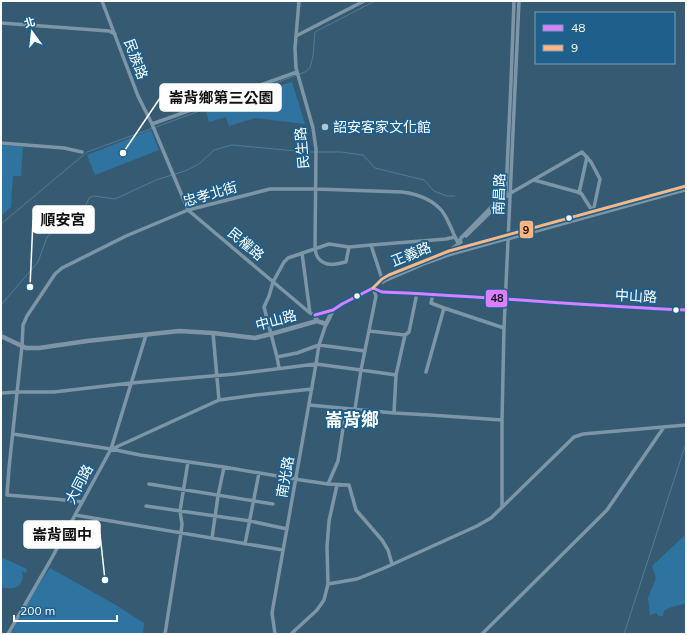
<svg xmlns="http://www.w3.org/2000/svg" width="687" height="635" viewBox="0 0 687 635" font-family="Mulish,'Noto Sans TC',sans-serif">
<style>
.green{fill:#2f74a0}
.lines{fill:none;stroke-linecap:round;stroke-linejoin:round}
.stream{stroke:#4e7c99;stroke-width:1}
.minor{stroke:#7d96a7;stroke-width:3.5}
.major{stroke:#7d95a5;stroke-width:4.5}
.bus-1-casing{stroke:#1e5f8b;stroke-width:6}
.bus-2-casing{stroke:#1e5f8b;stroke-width:6}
.bus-1{stroke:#d880ff;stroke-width:3}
.bus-2{stroke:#ffb580;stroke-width:3}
.poi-dot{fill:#b9c5ce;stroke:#1e5f8b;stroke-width:1.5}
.bus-dot{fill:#fff;stroke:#1e5f8b;stroke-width:1.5}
.labels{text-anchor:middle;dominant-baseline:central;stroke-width:4;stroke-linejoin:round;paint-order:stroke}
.street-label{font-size:14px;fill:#fff;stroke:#1e5f8b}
.poi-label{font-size:14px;fill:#fff;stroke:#1e5f8b;text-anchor:start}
.district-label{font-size:18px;font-weight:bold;fill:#fff;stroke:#1e5f8b}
.leader{fill:none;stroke:#fff;stroke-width:1.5}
.callout-dot{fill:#fff;stroke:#1e5f8b;stroke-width:1.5}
.callout{fill:#fff;stroke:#fff;stroke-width:1.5}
.callout-label{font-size:15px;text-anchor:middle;font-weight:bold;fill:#111}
.line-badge{stroke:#1e5f8b;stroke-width:1.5}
.pale-badge-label{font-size:11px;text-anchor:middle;font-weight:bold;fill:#111}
</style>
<rect width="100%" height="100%" fill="#365a72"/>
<path class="green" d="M292 82 305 124 255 118 229 126 226 117 209 122 205 108Z
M151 130 159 150 95 175 87 155Z
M1 145 23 147 21 176H13L11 207 1 216Z
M686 534V580C684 586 686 596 686 603L669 608 664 611 663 616H659L656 613 650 615 648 598 656 578 652 566Z
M1 557 27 569 26 573 22 571C26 586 13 591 1 587Z
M50 568 114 604 144 623 143 634H11L34 592Z"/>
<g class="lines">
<path class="stream" d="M156 127 305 72 310 68 313 56 315 32 375 1
M175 174 185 171 199 164 214 150 232 145 307 152H341L363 155 375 168 424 180 434 191 447 196H455
M1 224 87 152 153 128
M1 305 38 262 47 237 86 205 89 198 94 196 115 199 156 180 172 175
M1 330 3 332 1 334
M624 634 686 443"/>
<path class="minor" d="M102 1 138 96 152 124 188 210 310 313 315 315
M299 1 295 48 296 68 313 128 316 149 315 248C316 254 316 256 320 260 328 267 336 264 346 262L349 247
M1 23 109 31 115 34
M296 36 364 1
M152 124 297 72
M1 143 64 148 82 152
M534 180 581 193 593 212
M579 193 587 157
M466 236 509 194 582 152 591 162 600 179 593 212
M459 243 461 238 506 192 511 82 514 1
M371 245 446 239 455 237
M302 253 310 313
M448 255 449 251 461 242
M382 282 426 263 448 255 509 238
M373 288 382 279 389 275 425 260 449 251 509 234
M433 294 431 303 444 308 504 328
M369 331 405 335
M213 333 219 400
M405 335 409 332 417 293
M277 357 297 353 319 345 365 351
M279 368 277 357 264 307 269 296 273 282 284 262 288 258 329 244 349 247 371 245 383 282
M426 372 444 308
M1 393 18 392H54L131 383 235 374 316 364 361 370 396 375
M309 405 394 413 430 415 502 420
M355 409 361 370 376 296 373 288
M394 413 396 375 405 335
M13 434 111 449 140 455 224 467 301 480 328 484 349 485 356 510 382 540 388 550 392 564
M112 449 219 400 256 395 312 389
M149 484 273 504
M328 484 338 461 346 409
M82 502 55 499 7 495 9 468 22 346 23 325 27 316 55 274 62 268 126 236 188 210 270 189H316L402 192C417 194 432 199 442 211 448 219 451 228 455 237 458 242 460 246 461 251
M146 506 250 521 287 529
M502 507V420L504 328 519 1
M75 515 283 550
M212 538 218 496 224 467
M245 544 259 473
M328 584 357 579 382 569 477 526 491 518 574 437 583 434 686 425
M8 634 49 563 111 449 146 335
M165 634 181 533 182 524 180 511 188 462
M275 634 272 613 316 364 319 345 326 324
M291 634 317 610 324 600 328 584 327 547 329 521 337 485
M482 634 607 510 664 427"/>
<path class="major" d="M509 234 686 186
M509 238 686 189
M317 321 315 315 333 310 342 304 373 288 382 292C483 296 585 306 686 310
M317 321 326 324 333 310
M1 336 26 348H39L87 341 179 331 213 333 255 338 271 334 317 321"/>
<g class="bus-1-casing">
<path id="bus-1" d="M315 315 333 310 342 304 373 288 382 292C483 296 585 306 686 310"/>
</g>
<g class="bus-2-casing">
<path id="bus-2" d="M373 288 382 279 389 275 449 251 686 186"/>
</g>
<use href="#bus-1" class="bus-1"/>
<use href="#bus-2" class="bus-2"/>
</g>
<circle class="poi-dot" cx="325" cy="127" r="4"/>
<g class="bus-dot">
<circle cx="569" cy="218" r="3.5"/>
<circle cx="357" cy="296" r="3.5"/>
<circle cx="676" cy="310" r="3.5"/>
</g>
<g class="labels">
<g class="street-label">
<text transform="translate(136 59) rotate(70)">民族路</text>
<text transform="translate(302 148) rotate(-95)">民生路</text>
<text transform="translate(210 194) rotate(-16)">忠孝北街</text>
<text transform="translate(499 194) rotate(-88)">南昌路</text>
<text transform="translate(246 244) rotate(40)">民權路</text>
<text transform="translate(411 254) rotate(-22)">正義路</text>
<text transform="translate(636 296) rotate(3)">中山路</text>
<text transform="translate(276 320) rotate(-15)">中山路</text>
<text transform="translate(285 477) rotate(-80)">南光路</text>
<text transform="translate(79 484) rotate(-62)">大同路</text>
</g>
<g class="poi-label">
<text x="333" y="127">詔安客家文化館</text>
</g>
<g class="district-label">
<text x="352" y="419">崙背鄉</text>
</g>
</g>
<path class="leader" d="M123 153L160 98M30 287L33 220M105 580L100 534"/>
<g class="callout-dot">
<circle cx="123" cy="153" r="4"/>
<circle cx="30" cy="287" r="4"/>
<circle cx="105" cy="580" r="4"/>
</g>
<g class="callout">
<rect x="160" y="84" width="121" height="27" rx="4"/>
<rect x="33" y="206" width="61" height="27" rx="4"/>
<rect x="24" y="521" width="76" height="27" rx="4"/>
</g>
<g class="callout-label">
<text x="221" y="103">崙背鄉第三公園</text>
<text x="63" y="225">順安宮</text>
<text x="62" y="540">崙背國中</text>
</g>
<g class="line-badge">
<rect x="519" y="220" width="15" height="19" rx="4" fill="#ffb580"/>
<rect x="485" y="289" width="23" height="19" rx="4" fill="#d880ff"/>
</g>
<g class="pale-badge-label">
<text x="526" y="234">9</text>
<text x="497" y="302">48</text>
</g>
<rect width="687" height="635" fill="none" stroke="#ffffff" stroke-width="4"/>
<rect x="535" y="12" width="140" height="52" fill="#1e5f8b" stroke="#789fb9"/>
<rect x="543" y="25" width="20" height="6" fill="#d880ff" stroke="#789fb9"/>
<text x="571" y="32" font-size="12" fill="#ffffff">48</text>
<rect x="543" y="45" width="20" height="6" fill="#ffb580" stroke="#789fb9"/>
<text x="571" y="52" font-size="12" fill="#ffffff">9</text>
<g transform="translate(32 32) rotate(345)" stroke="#1e5f8b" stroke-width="3" paint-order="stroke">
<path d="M0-3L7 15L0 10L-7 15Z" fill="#ffffff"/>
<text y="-6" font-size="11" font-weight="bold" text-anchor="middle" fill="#ffffff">北</text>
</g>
<path d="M14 615v6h103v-6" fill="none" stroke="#ffffff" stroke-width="2"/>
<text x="20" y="615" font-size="12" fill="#ffffff" stroke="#1e5f8b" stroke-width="3" paint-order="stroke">200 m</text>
</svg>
